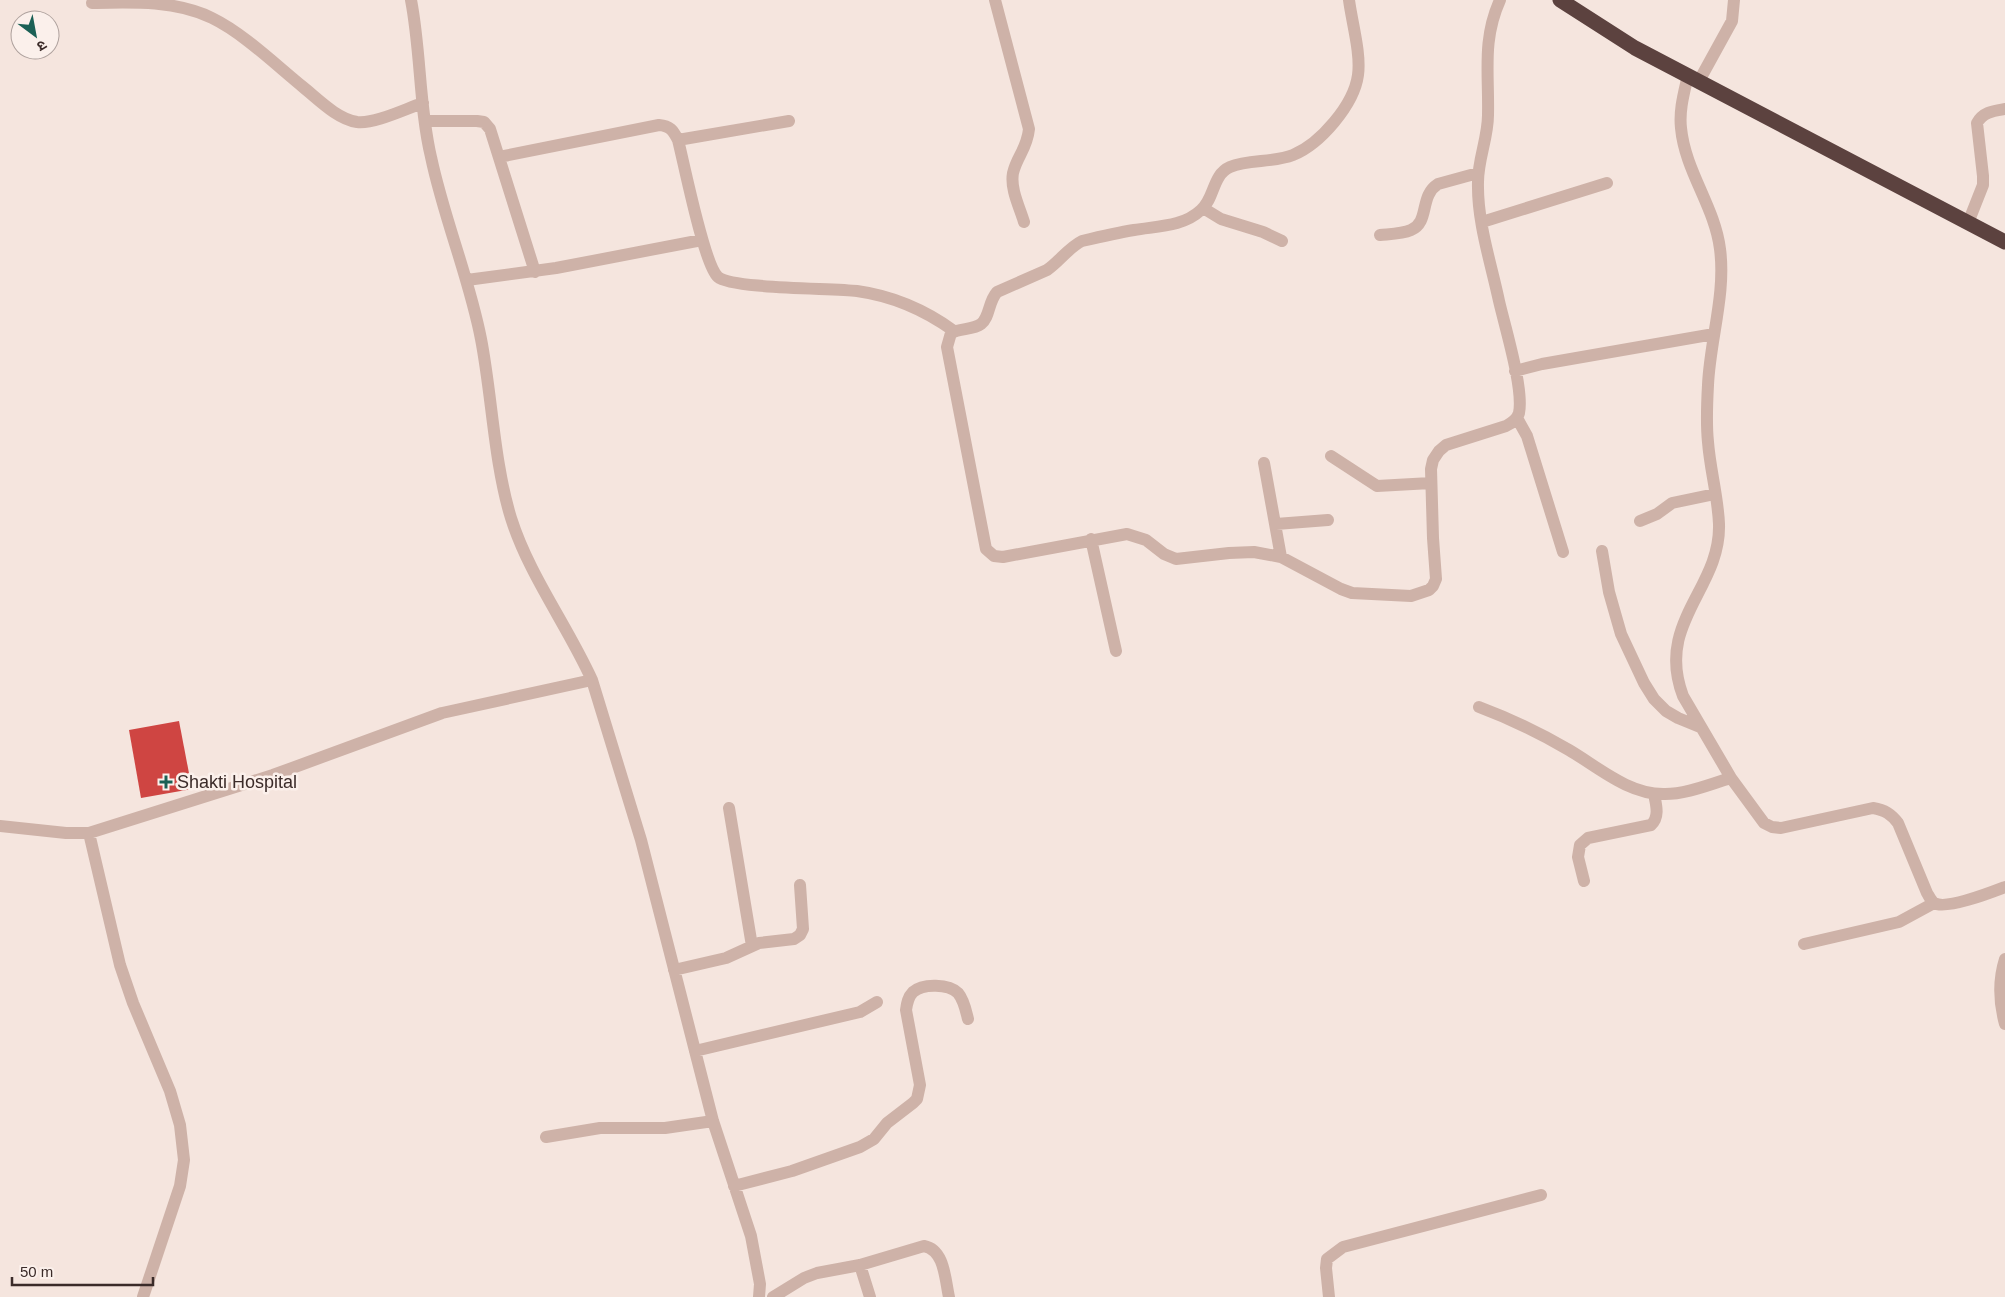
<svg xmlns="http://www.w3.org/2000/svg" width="2005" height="1297" viewBox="0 0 2005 1297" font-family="Helvetica,'Noto Sans Devanagari',sans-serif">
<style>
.building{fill:#cf4542}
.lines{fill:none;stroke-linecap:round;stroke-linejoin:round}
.minor{stroke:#ceb2a8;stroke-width:12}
.highway{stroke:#5c423f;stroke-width:15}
.poi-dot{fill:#1b6055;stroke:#fbf0eb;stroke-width:2}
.labels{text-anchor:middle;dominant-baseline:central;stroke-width:5;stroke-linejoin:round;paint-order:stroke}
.poi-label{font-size:18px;fill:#3b2b29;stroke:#fbf0eb;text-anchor:start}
</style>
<rect width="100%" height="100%" fill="#f5e5de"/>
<path class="building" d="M179 721 192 789 141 798 129 730Z"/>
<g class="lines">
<path class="minor" d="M411 0C421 52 419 106 431 157 444 219 469 277 481 339 492 396 494 463 511 518 529 575 567 625 592 680L641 840 713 1121 751 1236 760 1284 759 1297
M995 0 1029 129C1027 149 1017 156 1013 173 1010 189 1020 208 1024 222
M1349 0C1352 23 1361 53 1358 75 1354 105 1320 144 1293 155 1273 163 1248 159 1230 167 1212 175 1215 198 1201 210 1183 227 1157 226 1134 230 1116 233 1099 237 1082 241 1068 248 1060 261 1047 270L997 292C988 302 990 317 981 324 973 330 960 328 951 333L947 347 986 549 994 556 1003 557 1127 534 1146 540 1164 554 1176 559 1229 553 1254 552 1281 557 1341 589 1352 593 1411 596 1429 590 1433 586 1436 579 1433 538 1431 469 1433 460 1439 451 1446 445 1506 426C1512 423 1517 420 1519 413 1524 389 1505 327 1499 301 1491 263 1477 222 1478 182 1478 159 1488 138 1488 115 1489 73 1482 40 1500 0
M92 3C130 2 176 0 212 18 243 33 276 65 303 87 318 99 337 119 357 122 375 124 405 109 423 103
M1688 75C1684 93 1679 110 1681 128 1685 171 1715 207 1720 249 1726 294 1710 340 1708 385 1707 403 1706 423 1708 442 1710 469 1718 497 1719 524 1721 589 1655 622 1683 696L1731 778 1764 823 1772 827 1781 828 1873 808C1885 810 1891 814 1898 823L1927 893C1929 896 1931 901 1934 903 1946 910 1992 892 2005 887
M1699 81 1732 21 1734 0
M425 121H477L484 122 490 129 535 272
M678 140 789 121
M499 157 659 125C670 126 673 130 678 140 684 163 704 265 718 277 732 289 833 288 857 291 893 296 925 310 954 331
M1203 208 1221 219 1263 232 1282 241
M1482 222 1607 183
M1968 223 1983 185V176L1977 123C1983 112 1993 111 2005 109
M1380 235C1390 234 1402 234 1411 230 1430 222 1419 196 1438 184L1478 173
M467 280 556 268 702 240
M1515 371 1542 364 1714 334
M1517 418 1527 436 1563 552
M1331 456 1377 486 1431 483
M1264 463 1281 557
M1640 521 1657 514 1672 503 1715 494
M1276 524 1328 520
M1091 539 1116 651
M1602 551 1609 592 1621 634 1644 683 1654 699 1666 711 1678 718 1700 727
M1479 707C1511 719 1540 733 1569 750 1598 767 1629 795 1665 794 1687 794 1710 784 1731 778
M729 808 752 946
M0 826 66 833H89L273 775 442 713 592 680
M89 833 120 965 133 1003 170 1091 180 1125 184 1160 180 1186 143 1297
M1584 881 1578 857 1580 845 1588 838 1651 825C1660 817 1656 804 1654 794
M1804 944 1899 922 1934 903
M2005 959C1998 981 1999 1002 2005 1024
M674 970 726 958 759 943 794 939 800 935 803 929 800 885
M695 1051 860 1012 877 1002
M546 1137 600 1128H665L713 1121
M734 1186 792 1171 860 1147 874 1139 887 1123 913 1103 917 1099 920 1085 906 1010C907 1003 908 997 913 992 923 983 949 984 958 993 964 1000 966 1011 968 1019
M860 1265 870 1297
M773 1297 804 1278 817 1273 860 1265 924 1246C945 1250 945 1280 949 1297
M1329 1297 1326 1268 1327 1259 1343 1247 1541 1195"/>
<path class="highway" d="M1560 0 1635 48 2005 242"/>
</g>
<path class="poi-dot" d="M163.5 774.5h5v5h5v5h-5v5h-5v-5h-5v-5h5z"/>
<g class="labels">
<g class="poi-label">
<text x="177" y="782">Shakti Hospital</text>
</g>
</g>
<g transform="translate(35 35) rotate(148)"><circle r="24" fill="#fbf0eb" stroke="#aea19d"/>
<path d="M0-4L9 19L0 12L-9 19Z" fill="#1b6055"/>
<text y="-8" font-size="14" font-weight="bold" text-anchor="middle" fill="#3b2b29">उ</text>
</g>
<path d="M12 1277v8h141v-8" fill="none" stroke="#3b2b29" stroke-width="2.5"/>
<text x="20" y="1277" font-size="15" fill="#3b2b29" stroke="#fbf0eb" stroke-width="4" paint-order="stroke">50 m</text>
</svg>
